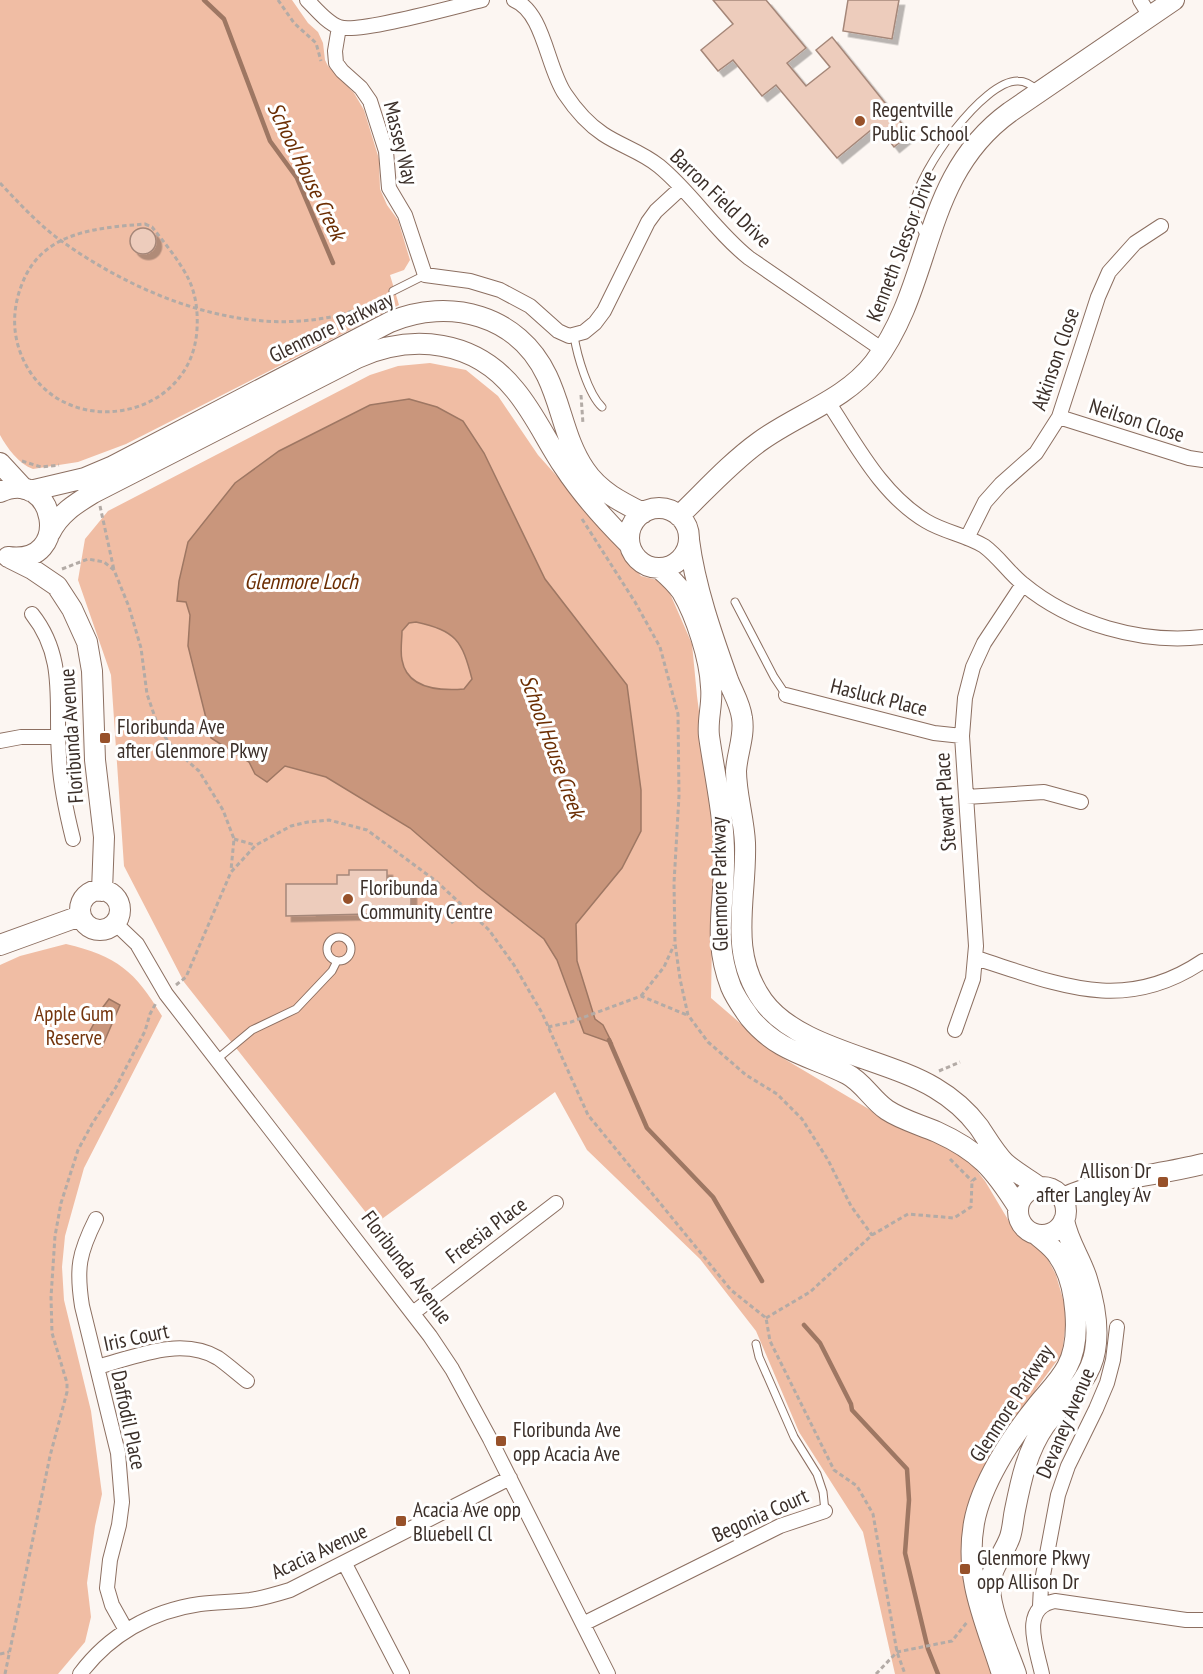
<svg xmlns="http://www.w3.org/2000/svg" width="1203" height="1674" viewBox="0 0 1203 1674" font-family="'PT Sans Narrow',sans-serif">
<style>
.green{fill:#f0bda4}
.water{fill:#c9967c;stroke:#9e7763;stroke-width:1.5;fill-rule:evenodd}
.lines{fill:none;stroke-linecap:round;stroke-linejoin:round}
.stream{stroke:#9e7763;stroke-width:4.5}
.building{fill:#edccbc;stroke:#a58779;stroke-width:1.5;filter:url(#shadow)}
.lane-casing{stroke:#8c6f61;stroke-width:9}
.street-casing{stroke:#8c6f61;stroke-width:16}
.secondary-casing{stroke:#8c6f61;stroke-width:22}
.path{stroke:#b3aba6;stroke-width:3;stroke-dasharray:4.5 3;stroke-linecap:butt}
.lane{stroke:#fff;stroke-width:7}
.street{stroke:#fff;stroke-width:14}
.secondary{stroke:#fff;stroke-width:20}
.poi-dot{fill:#97512a;stroke:#fff;stroke-width:2}
.labels{text-anchor:middle;dominant-baseline:central;stroke-width:6;stroke-linejoin:round;paint-order:stroke}
.poi-label{font-size:21px;fill:#3b2f29;stroke:#fff;text-anchor:start}
.street-label{font-size:21px;fill:#3b2f29;stroke:#fff}
.park-label{font-size:21px;fill:#74350d;stroke:#fff}
.water-label{font-size:22px;font-style:italic;fill:#6b2d02;stroke:#fff}
</style>
<defs>
<filter id="shadow"><feDropShadow dx="5.5" dy="5.5" stdDeviation="0" flood-color="#0004"/></filter>
</defs>
<rect width="100%" height="100%" fill="#fcf6f2"/>
<path class="green" d="M0 0H292L308 23 318 32 323 43 325 60 328 66 354 93 364 110 379 159 380 189 387 205 398 220 410 260 404 270 390 275 399 305 126 444 78 462 33 469C19 464 7 448 0 435Z
M430 363 466 370 498 396 538 455 588 511 641 576 665 582 692 644 697 696 714 828 711 998 776 1054 889 1121 963 1153 985 1181 1013 1228 1045 1254 1056 1275 1067 1313 1062 1354 1036 1389 976 1489 962 1550 964 1586 992 1674H895L863 1532 799 1432 756 1331 700 1259 587 1150 555 1092 375 1224 184 982 124 866 111 675 78 580 85 539 108 511 370 375 398 366Z
M66 944C117 956 135 971 162 1016L84 1168 65 1236 62 1267 64 1300 91 1411 102 1494 95 1526 87 1583 91 1617 85 1642 58 1674H0V965L20 956Z"/>
<path class="water" d="M409 399 437 407 463 421 484 453 545 579 627 685 641 790V831L622 868 576 924 577 961 595 1019 603 1025 612 1043 584 1033 557 960 544 939 478 887 410 828 326 777 285 766 267 782 255 774 249 762 211 738 188 646 190 615 186 602 177 601 179 581 188 542 235 483 279 451 370 405ZM416 622C456 631 462 640 472 679L464 689C439 691 407 689 402 660 400 651 402 640 402 631L409 623Z
M109 999 120 1005 102 1047 86 1038 103 1007Z"/>
<g class="lines">
<path class="stream" d="M204 0 224 19 270 141 297 178 333 263
M609 1040 647 1128 713 1197 762 1281
M804 1325 820 1343 851 1404 852 1410 907 1469 909 1500 905 1553 928 1649 938 1674"/>
</g>
<path class="building" d="M713 0H766L806 48 787 63 806 86 830 67 816 50 832 37 910 134 894 147 877 125 837 158 776 85 762 96 733 60 718 71 701 50 733 24Z
M848 0H899L892 39 843 31Z
M130 241a13 13 0 1 1 26 0a13 13 0 1 1-26 0Z
M349 870H387V887H411V913L286 916V884H337V875H349Z"/>
<g class="lines">
<g class="lane-casing">
<path id="lane" d="M926 237C919 227 913 217 914 204 919 171 983 80 1018 81 1025 81 1033 86 1038 91
M393 291 425 275
M574 336C577 355 588 394 602 407
M735 602 774 677 786 695
M327 949a12 12 0 1 1 24 0a12 12 0 1 1-24 0Z
M216 1060 252 1030 296 1009 332 971 337 961
M756 1344 759 1357 794 1437 817 1474 823 1492 825 1511"/>
</g>
<g class="street-casing">
<path id="street" d="M307 0C316 9 327 23 339 27 357 34 457 6 482 0
M514 0C544 12 547 68 565 94 575 109 588 124 603 134 621 146 642 152 659 166 692 193 715 231 749 258L883 350
M1140 0 1150 16
M339 27 335 51 336 63 342 71 361 88 370 101 386 151 389 188 405 215 425 275 470 281 500 290 530 306 558 331 569 336 584 332 595 323 604 311 648 222 656 211 681 188
M828 402C856 444 881 494 926 521 944 532 966 535 984 546 999 557 1009 573 1023 584 1071 624 1141 644 1203 637
M1059 417 1189 458 1203 460
M967 538 985 502 1001 484 1036 453 1059 417 1098 297 1109 272 1135 243 1161 226
M32 614C67 658 55 704 59 756 60 784 66 811 73 839
M786 695 934 733 962 736
M0 741 21 737H58
M966 797 1044 792 1081 802
M115 923 137 944 166 994 430 1336 452 1369 490 1439 608 1674
M976 958C1058 984 1123 1015 1203 961
M955 1030 973 979 976 946 962 736 965 698 973 667 984 643 1023 584
M96 1219C79 1253 76 1268 82 1306L118 1453 122 1502 119 1525 110 1560 107 1588 112 1605 126 1630
M413 1313 556 1203
M97 1367C135 1357 181 1336 218 1358 228 1365 238 1374 247 1381
M345 1564 402 1674
M1040 1606 1041 1586 1058 1495 1068 1466 1096 1409 1107 1383 1113 1360 1117 1327
M583 1624 780 1526 825 1511
M80 1674C109 1635 151 1611 200 1604 216 1602 233 1602 250 1600 264 1598 277 1594 290 1590L510 1478
M1042 1674C1037 1649 1019 1608 1055 1601L1186 1620H1203"/>
</g>
<g class="secondary-casing">
<path id="secondary" d="M0 463 24 489
M30 491 85 478 111 467 390 322C450 297 518 315 547 376 562 407 565 441 585 470 599 491 621 502 643 513
M0 492C55 466 74 566 8 557
M629 538a30 30 0 1 1 60 0a30 30 0 1 1-60 0Z
M679 516C705 491 730 463 759 442 797 414 844 401 874 363 935 282 920 177 1010 112L1174 0
M50 533C59 514 75 504 93 493L357 358C413 333 475 340 515 390 535 414 547 442 564 467 583 496 605 520 629 544
M689 540C695 587 712 635 728 680 733 693 740 703 742 718 745 736 737 753 736 771 736 794 744 819 745 843 747 899 727 951 763 1001 798 1049 885 1058 935 1088 952 1098 967 1111 979 1127 987 1139 995 1153 1005 1163 1015 1172 1028 1179 1039 1187
M10 558 32 569 57 586 72 609 87 642 92 671 95 760 104 837 102 891
M660 569C668 576 676 583 682 592 696 616 710 659 711 687 713 704 707 719 709 736 715 778 725 819 724 862 724 910 713 940 731 987 736 999 743 1008 750 1018 778 1052 810 1056 847 1074 863 1082 872 1100 887 1110 902 1120 921 1125 937 1132 979 1151 994 1169 1018 1207
M80 910a20 20 0 1 1 40 0a20 20 0 1 1-40 0Z
M0 945 80 916
M1018 1211a24 24 0 1 1 48 0a24 24 0 1 1-48 0Z
M1063 1198C1107 1178 1156 1176 1203 1164
M1002 1674C986 1622 964 1580 974 1523 981 1484 1011 1438 1036 1407 1046 1394 1059 1382 1067 1367 1082 1340 1077 1283 1059 1257 1054 1248 1045 1242 1037 1235
M1016 1674C1008 1651 990 1611 990 1587 990 1568 1004 1554 1010 1537 1013 1528 1013 1519 1015 1510 1021 1480 1027 1451 1045 1425 1063 1402 1090 1382 1095 1351 1099 1328 1094 1301 1087 1279 1081 1259 1068 1242 1064 1220"/>
</g>
<path class="path" d="M278 0 294 23 316 43 321 61
M0 183C19 203 37 223 60 240 138 296 246 340 343 314 357 310 372 305 385 296
M145 224 152 227C164 242 181 263 189 280 196 295 198 312 197 329 192 422 61 443 23 359 12 335 12 309 22 284 42 231 97 228 145 224Z
M581 395 583 424
M22 461 41 467 59 465
M100 506 114 570
M582 519 635 602 660 647 678 714 679 796 674 883 675 943 680 979 688 1015 708 1042 746 1075 777 1094 802 1119 828 1160 851 1206 872 1235
M62 569 88 559 104 562 114 570 129 607 141 648 147 694 159 729 174 749 199 771 223 810 234 839 231 870
M234 839 255 845
M451 923 467 910
M176 985 186 977 231 872 256 845 291 826 308 822 329 820 367 830 436 881 489 930 514 965 542 1013 588 1115 731 1290 766 1318 770 1341 834 1470 857 1486 873 1514 897 1652 905 1674
M641 996 664 967 674 945
M548 1027 571 1022 641 996 687 1015
M939 1071 960 1062
M950 1159 972 1181
M766 1318 810 1292 872 1235 908 1214 954 1218 971 1207 972 1181 976 1178
M0 1654 9 1652
M5 1674 50 1456 67 1392V1383L52 1333 51 1297 55 1236 61 1203 78 1150 92 1124 116 1087 145 1031 150 1014 156 1003
M876 1674 897 1652 952 1641 968 1621"/>
<use href="#lane" class="lane"/>
<use href="#street" class="street"/>
<use href="#secondary" class="secondary"/>
</g>
<g class="poi-dot">
<circle cx="860" cy="121" r="6"/>
<rect x="99" y="732" width="12" height="12" rx="3"/>
<circle cx="348" cy="899" r="6"/>
<rect x="1157" y="1176" width="12" height="12" rx="3"/>
<rect x="495" y="1435" width="12" height="12" rx="3"/>
<rect x="395" y="1515" width="12" height="12" rx="3"/>
<rect x="959" y="1563" width="12" height="12" rx="3"/>
</g>
<g class="labels">
<g class="poi-label">
<text x="872" y="109">Regentville<tspan x="872" dy="24">Public School</tspan></text>
<text x="117" y="726">Floribunda Ave<tspan x="117" dy="24">after Glenmore Pkwy</tspan></text>
<text x="360" y="887">Floribunda<tspan x="360" dy="24">Community Centre</tspan></text>
<text x="1151" y="1170" text-anchor="end">Allison Dr<tspan x="1151" dy="24">after Langley Av</tspan></text>
<text x="513" y="1429">Floribunda Ave<tspan x="513" dy="24">opp Acacia Ave</tspan></text>
<text x="413" y="1509">Acacia Ave opp<tspan x="413" dy="24">Bluebell Cl</tspan></text>
<text x="977" y="1557">Glenmore Pkwy<tspan x="977" dy="24">opp Allison Dr</tspan></text>
</g>
<g class="street-label">
<text transform="translate(401 143) rotate(76)">Massey Way</text>
<text transform="translate(721 198) rotate(44)">Barron Field Drive</text>
<text transform="translate(901 246) rotate(-69)">Kenneth Slessor Drive</text>
<text transform="translate(331 327) rotate(-26)">Glenmore Parkway</text>
<text transform="translate(1055 359) rotate(-71)">Atkinson Close</text>
<text transform="translate(1137 420) rotate(18)">Neilson Close</text>
<text transform="translate(879 697) rotate(14)">Hasluck Place</text>
<text transform="translate(71 736) rotate(-94)">Floribunda Avenue</text>
<text transform="translate(945 802) rotate(-94)">Stewart Place</text>
<text transform="translate(719 884) rotate(-91)">Glenmore Parkway</text>
<text transform="translate(486 1230) rotate(-37)">Freesia Place</text>
<text transform="translate(407 1267) rotate(53)">Floribunda Avenue</text>
<text transform="translate(136 1337) rotate(-12)">Iris Court</text>
<text transform="translate(1011 1403) rotate(-57)">Glenmore Parkway</text>
<text transform="translate(129 1420) rotate(78)">Daffodil Place</text>
<text transform="translate(1065 1423) rotate(-67)">Devaney Avenue</text>
<text transform="translate(760 1515) rotate(-24)">Begonia Court</text>
<text transform="translate(319 1551) rotate(-25)">Acacia Avenue</text>
</g>
<g class="park-label">
<text x="74" y="1013">Apple Gum<tspan x="74" dy="24">Reserve</tspan></text>
</g>
<g class="water-label">
<text transform="translate(307 171) rotate(64)">School House Creek</text>
<text x="301" y="581">Glenmore Loch</text>
<text transform="translate(553 746) rotate(70)">School House Creek</text>
</g>
</g>
</svg>
